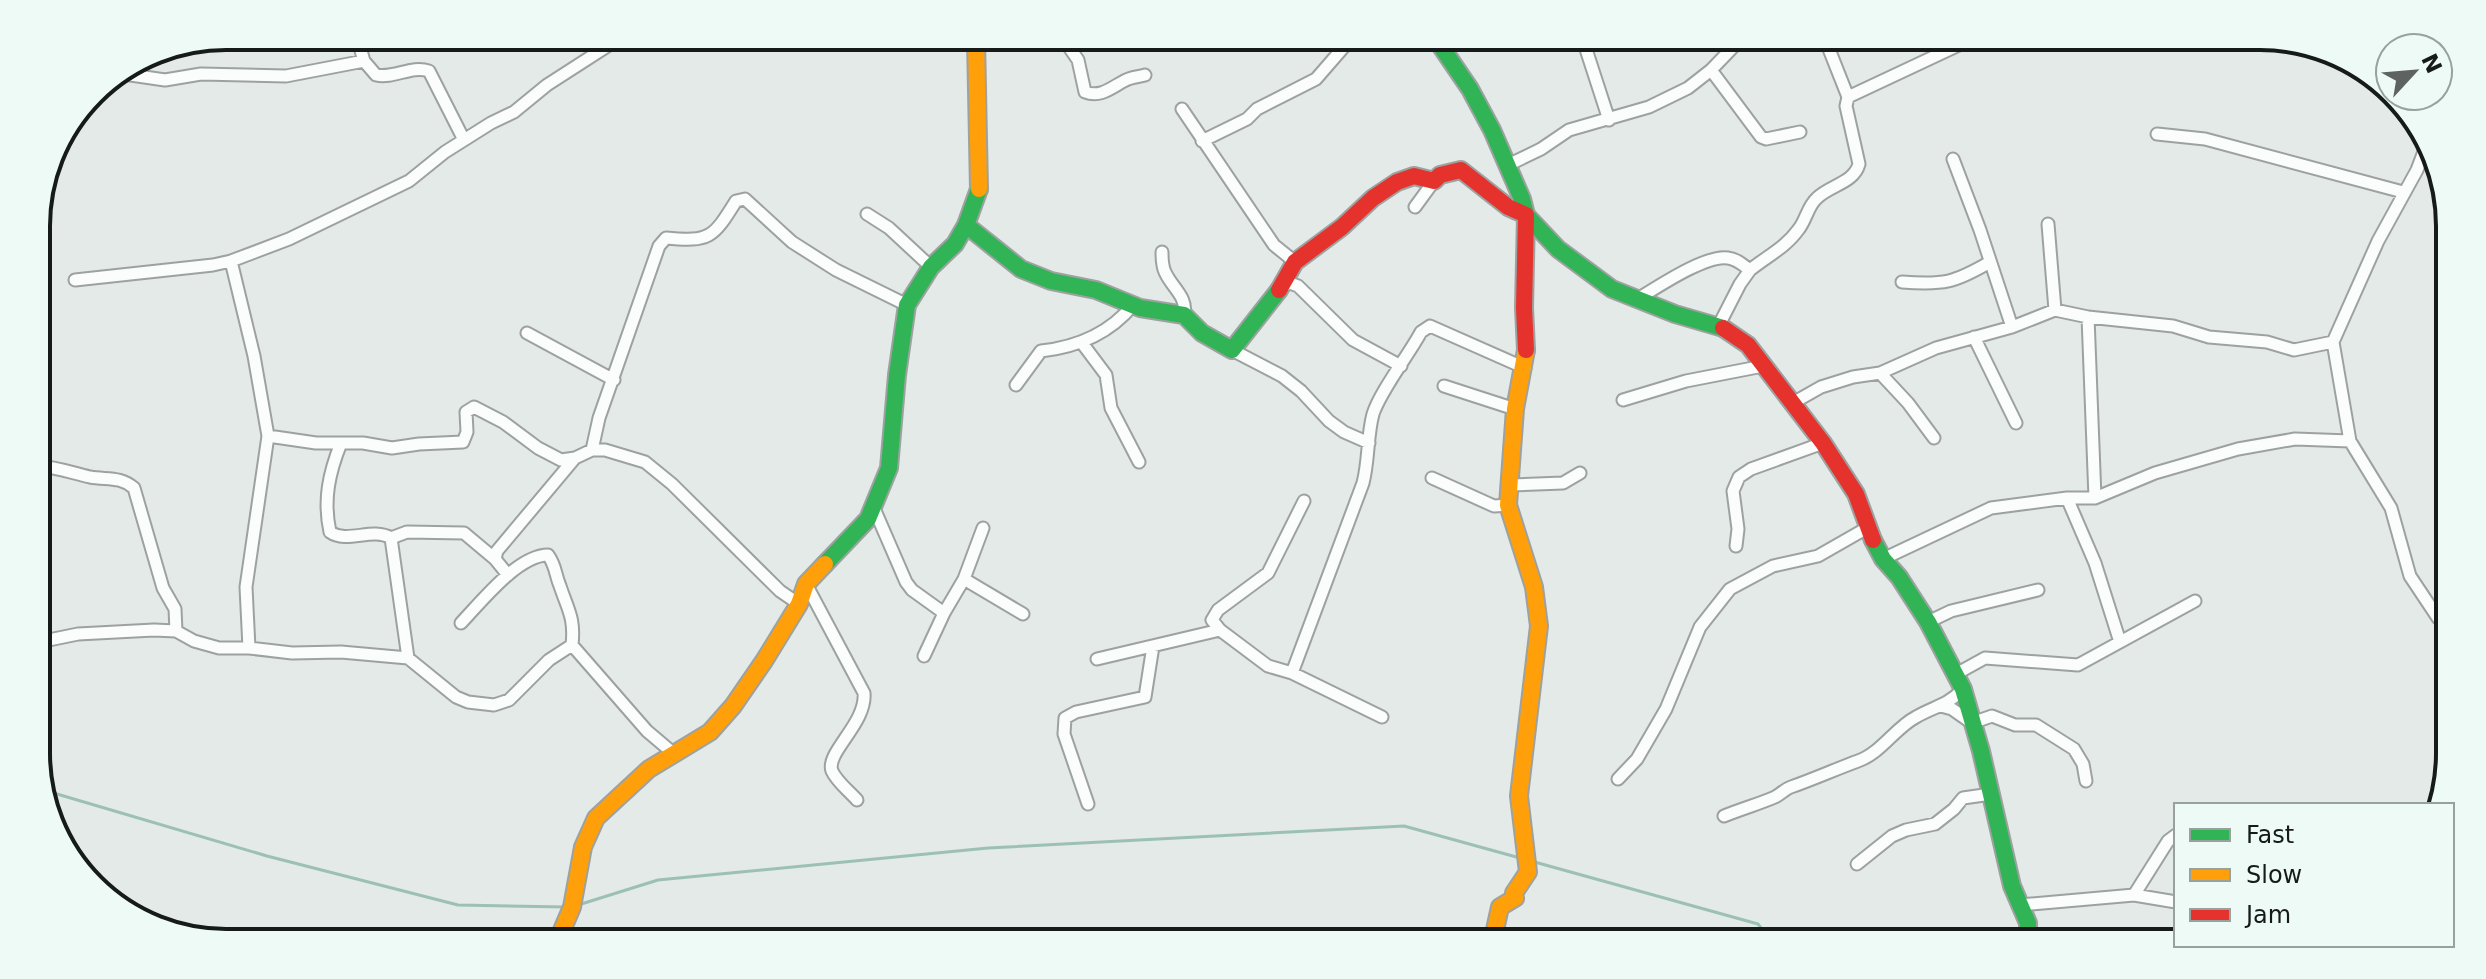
<svg xmlns="http://www.w3.org/2000/svg" width="2486" height="979" viewBox="0 0 2486 979" font-family="'DejaVu Sans',sans-serif">
<style>
.lines{fill:none;stroke-linecap:round;stroke-linejoin:round}
.stream{stroke:#9cc0b6;stroke-width:3}
.street-casing{stroke:#9da2a1;stroke-width:15}
.fast-casing{stroke:#9da2a1;stroke-width:20}
.slow-casing{stroke:#9da2a1;stroke-width:20}
.jam-casing{stroke:#9da2a1;stroke-width:20}
.street{stroke:#fbfcfc;stroke-width:11}
.fast{stroke:#30b455;stroke-width:16}
.slow{stroke:#ff9f0a;stroke-width:16}
.jam{stroke:#e5322d;stroke-width:16}
.rim{fill:none;stroke:#161b19;stroke-width:4}
</style>
<rect width="100%" height="100%" fill="#e3eae8"/>
<g class="lines">
<path class="stream" d="M40 789 267 856 458 905 566 907
M1531 861 1758 924 1770 940
M578 905 658 880 988 848 1404 826 1520 858"/>
<g class="street-casing">
<path id="street" d="M357 37 364 61 376 75C394 79 411 65 429 71L464 140
M1068 40 1069 47 1078 60 1085 92C1100 98 1111 88 1124 81 1130 77 1138 77 1145 75
M1584 43 1609 120
M2305 46 2347 63
M1711 70 1761 137 1766 139 1800 132
M117 73 165 80 201 74 286 76 364 61
M1848 97 1961 44
M1182 109 1274 245 1295 262
M2157 134 2205 139 2403 192
M1202 141 1247 119 1257 109 1316 79 1349 41
M1953 159 1980 230 2012 327
M1508 165 1541 149 1569 130 1649 107 1688 88 1711 70 1737 43
M1415 207 1434 181
M867 214 889 228 931 267
M2048 224 2055 310
M1162 252C1162 259 1162 266 1165 272 1172 288 1188 297 1184 315
M231 261 254 356 268 436
M75 280 213 265 231 261 289 239 409 181 445 152 491 123 514 112 547 85 620 38
M1902 282C1944 285 1954 283 1990 262
M1281 287 1290 283 1298 286 1353 340 1401 366
M1636 300C1656 288 1706 254 1728 258 1737 259 1743 265 1750 270 1766 257 1786 247 1798 230 1806 221 1807 207 1817 198 1830 185 1854 183 1859 164L1846 106 1848 97 1827 44
M2088 317 2095 498
M1719 325 1740 284 1750 270
M527 333 614 380
M1974 337 2016 423
M2333 342 2350 441 2391 508 2410 576 2438 618 2442 620
M1082 343 1106 375 1111 408 1139 462
M1232 350 1282 376 1301 391 1329 421 1344 432 1369 443
M1880 373 1908 403 1934 438
M1016 385 1041 351C1078 347 1109 334 1133 305
M1444 386 1515 409
M1623 400 1686 381 1763 366
M1791 404 1821 387 1853 377 1880 373 1936 348 2012 327 2055 310 2088 317 2173 326 2209 337 2267 342 2294 350 2333 342 2378 241 2417 170 2425 149
M341 443C329 473 323 500 330 532 347 544 372 527 391 538L408 658
M592 450 599 418 659 246 666 238C710 242 713 238 736 201L745 199 792 242 836 270 907 305
M38 466C57 467 72 473 90 477 107 480 120 476 134 488L163 588 175 609 176 631
M1432 478 1494 506 1508 505
M1510 485 1563 483 1580 473
M2067 498 2095 563 2120 642
M873 506 906 582 912 590 944 613
M391 538 407 532 464 533 495 559
M1736 546 1738 529 1733 491 1739 477 1751 469 1823 443
M1883 559 1991 508 2067 498H2095L2155 473 2238 449 2295 439 2350 441
M508 575 495 559 497 551 575 458
M964 579 1023 614
M806 584 864 693C867 723 825 753 832 771 837 782 849 791 857 800
M1928 622 1951 611 2038 590
M461 623C481 602 518 555 548 555 556 566 555 574 560 586 568 610 575 618 572 645
M1220 630 1212 620 1218 610 1268 573 1304 501
M39 642 78 634 154 630 176 631 194 641 219 648H249L292 653 341 652 408 658 456 697 468 702 494 705 509 700 549 660 572 645 647 731 673 753
M249 648 246 587 268 436 316 443H363L392 448 419 444 463 442 467 432 466 412 474 407 503 422 538 448 561 460 575 458 592 450H605L645 462 672 484 780 591 799 604
M924 656 944 613 964 579 983 528
M1097 659 1220 630 1268 666 1292 673 1382 717
M1292 673 1363 483C1369 460 1367 436 1373 414 1381 390 1408 356 1421 332L1430 326 1525 368
M1956 674 1985 658 2078 665 2195 601
M1941 706 1952 709 1972 723 1992 716 2015 725H2036L2074 749 2083 764 2086 781
M1618 779 1637 759 1666 709 1700 627 1730 589 1773 566 1818 556 1867 528
M1088 804 1064 734 1065 718 1076 712 1145 697 1153 646
M1724 816C1741 809 1759 804 1775 797 1781 794 1785 789 1791 787 1814 779 1836 769 1858 761 1881 753 1895 728 1916 717 1935 706 1947 706 1963 689
M1857 864 1892 836 1906 830 1935 824 1954 809 1963 798 1991 794
M2134 895 2168 841 2176 835
M2020 905 2134 895 2176 902"/>
</g>
<g class="fast-casing">
<path id="fast" d="M1438 42 1470 89 1492 130 1522 199 1526 215 1558 249 1612 289 1675 314 1723 328
M966 225 1021 269 1051 281 1096 290 1140 308 1184 315 1202 333 1232 350 1279 290
M1873 540 1883 559 1899 577 1928 622 1963 689 1981 751 2012 886 2028 923V941
M825 564 868 519 889 468 897 375 907 305 931 267 955 244 966 225 979 189"/>
</g>
<g class="slow-casing">
<path id="slow" d="M976 40 979 189
M560 935 572 907 583 847 596 818 649 769 710 732 733 706 764 661 799 604 806 584 825 564
M1493 939 1500 907 1515 898 1514 893 1528 872 1519 796 1539 626 1534 587 1508 505 1515 409 1526 350"/>
</g>
<g class="jam-casing">
<path id="jam" d="M1279 290 1295 262 1342 227 1373 198 1397 182 1414 176 1434 181 1440 175 1461 170 1508 207 1526 215 1524 308 1526 350
M1723 328 1748 345 1823 443 1856 494 1873 540"/>
</g>
<use href="#street" class="street"/>
<use href="#fast" class="fast"/>
<use href="#slow" class="slow"/>
<use href="#jam" class="jam"/>
</g>
<path d="M0 0H2486V979H0ZM226 50H2260A176 176 0 0 1 2436 226V753A176 176 0 0 1 2260 929H226A176 176 0 0 1 50 753V226A176 176 0 0 1 226 50Z" fill="#edfaf6" fill-rule="evenodd"/>
<path class="rim" d="M226 50H2260A176 176 0 0 1 2436 226V753A176 176 0 0 1 2260 929H226A176 176 0 0 1 50 753V226A176 176 0 0 1 226 50Z"/>
<rect x="2174" y="803" width="280" height="144" fill="#edfaf6" stroke="#97a19e" stroke-width="2"/>
<rect x="2190" y="829" width="40" height="12" fill="#30b455" stroke="#97a19e" stroke-width="2"/>
<text x="2246" y="843" font-size="24" fill="#161b19">Fast</text>
<rect x="2190" y="869" width="40" height="12" fill="#ff9f0a" stroke="#97a19e" stroke-width="2"/>
<text x="2246" y="883" font-size="24" fill="#161b19">Slow</text>
<rect x="2190" y="909" width="40" height="12" fill="#e5322d" stroke="#97a19e" stroke-width="2"/>
<text x="2246" y="923" font-size="24" fill="#161b19">Jam</text>
<g transform="translate(2414 72) rotate(64)"><circle r="38" fill="#edfaf6" stroke="#97a19e" stroke-width="2"/>
<path d="M0-6L14 30L0 20L-14 30Z" fill="#5e6361"/>
<text y="-12" font-size="22" font-weight="bold" text-anchor="middle" fill="#161b19">N</text>
</g>
</svg>
